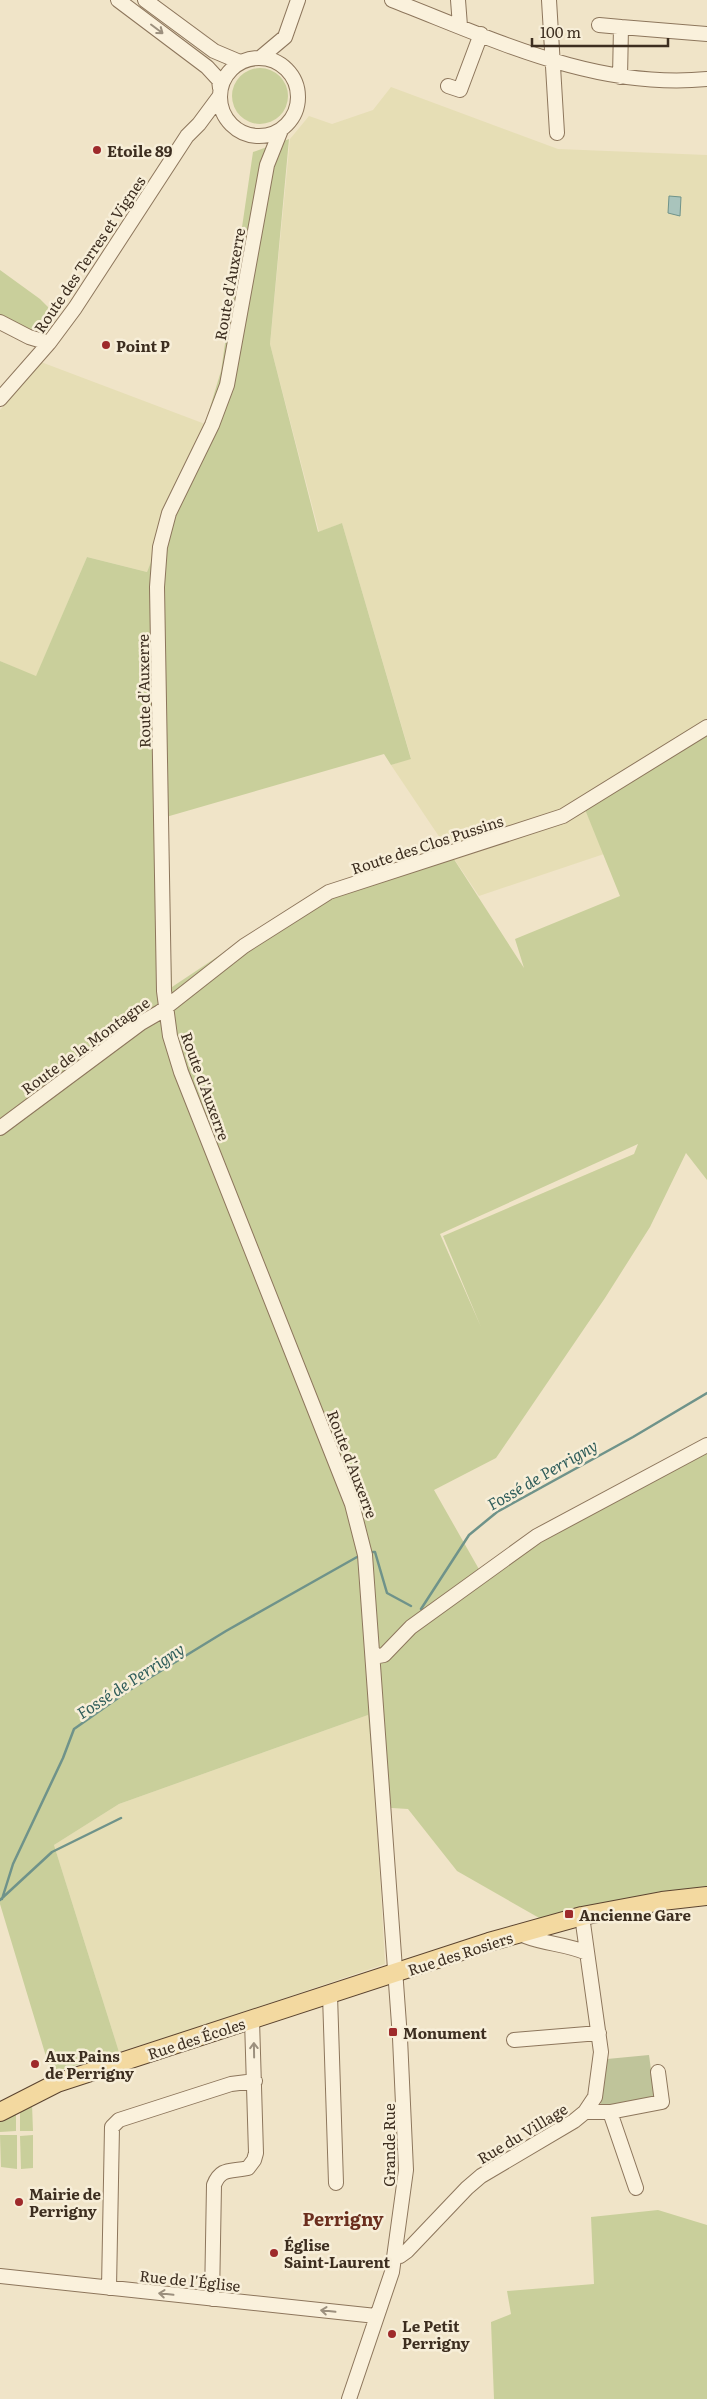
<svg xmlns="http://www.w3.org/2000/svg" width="707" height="2399" viewBox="0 0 707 2399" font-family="Literata,serif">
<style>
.farmland{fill:#e6deb5}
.green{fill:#c9cf9b;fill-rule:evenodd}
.cemetery{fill:#bfc49a}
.water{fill:#a9c4bc;stroke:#6f938a}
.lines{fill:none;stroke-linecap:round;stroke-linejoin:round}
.stream{stroke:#6f938a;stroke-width:2.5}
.minor-casing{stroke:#8d765c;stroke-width:16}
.major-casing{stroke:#5b4430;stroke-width:20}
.minor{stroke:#faf1dc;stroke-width:14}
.major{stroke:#f3d9a0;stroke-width:18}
.oneway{stroke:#9c907e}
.poi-dot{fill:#9e2a2b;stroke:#f7eed8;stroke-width:2}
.labels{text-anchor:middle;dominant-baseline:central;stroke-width:5;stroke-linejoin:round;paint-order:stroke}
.poi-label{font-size:15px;font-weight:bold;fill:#3d2e20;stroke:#f7eed8;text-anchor:start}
.street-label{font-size:15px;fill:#3d2e20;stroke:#f7eed8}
.water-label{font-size:16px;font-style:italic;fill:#2f5d5a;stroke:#f7eed8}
.quarter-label{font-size:18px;font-weight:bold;fill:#6b2e1e;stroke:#f7eed8}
</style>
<rect width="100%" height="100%" fill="#f0e4c8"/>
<path class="farmland" d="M391 87 558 149 707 155V735L584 807 604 854 479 896 391 765 411 758 342 523 319 532 270 344 290 139 309 116 332 124 373 110Z
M41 362 205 424 147 572 87 557 36 677 0 661V410Z
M368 1715 376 1807 385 1964 205 2025 119 2052 54 1845 119 1804Z"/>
<path class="green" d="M232 96a28 28 0 1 1 56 0a28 28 0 1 1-56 0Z
M289 139 270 344 318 532 342 523 411 759 391 765 384 754 166 817 172 987 298 903 448 850 524 968 515 939 620 896 584 807 707 735V1180L686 1153 650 1227 605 1298 496 1458 434 1490 480 1571 707 1445V1896L592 1905 541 1919 457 1871 408 1809 376 1807 368 1715 119 1804 54 1845 119 2052 51 2073 0 1904V661L36 676 87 557 147 572 205 424 221 371 253 152ZM638 1144 634 1154 443 1236 481 1327 440 1234Z
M0 270 40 299 53 312 54 319 39 331 24 329 0 317Z
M32 2104 33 2131H20V2110L28 2109V2106Z
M16 2112V2131L0 2132V2119Z
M0 2135H17V2169L1 2167Z
M33 2135V2168L21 2169 20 2136Z
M658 2210 707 2225V2399H494L491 2322 511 2314 507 2291 594 2284 591 2217Z"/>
<path class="cemetery" d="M649 2055 655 2099 600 2108 607 2059Z"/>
<path class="water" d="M669 196 681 197 680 216 668 213Z"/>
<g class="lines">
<path class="stream" d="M373 1552H375L387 1593 411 1606
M421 1609 469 1535 497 1512 633 1437 707 1393
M2 1899 13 1864 63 1758 74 1729 128 1691 226 1631 357 1557
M0 1900 52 1852 121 1818"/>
<g class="minor-casing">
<path id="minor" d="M118 0 207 67 219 80 220 88
M145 0 214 51 240 62
M392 0C493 39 596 90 707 79
M458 0 460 26
M549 0 557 133
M599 25 621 27
M220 97a39 39 0 1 1 78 0a39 39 0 1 1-78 0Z
M260 58 285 37 298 0
M620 77 621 27 707 34
M448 86 460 90 481 34
M281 130 267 165 227 385 212 425 169 513 160 547 157 587 164 991 170 1036 181 1072 352 1504 365 1555 400 2038 406 2170 392 2272 349 2399
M0 322 29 337 49 343
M0 399 49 343 75 308 187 136 199 124 219 97
M0 1128 141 1023 160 1012 244 946 329 892 563 816 707 727
M373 1657 384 1655 411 1627 537 1536 707 1445
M524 1932 525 1936C545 1944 567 1944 587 1953
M330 1995 336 2183
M514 2040 599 2033
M585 2112H610L662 2102 658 2072
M610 2112 636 2188
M395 2255 400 2256 407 2251 467 2188 481 2176 574 2121 585 2112 595 2097 601 2052 582 1916
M0 2276 376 2316
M109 2288 112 2127 119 2120 231 2084 255 2081
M212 2299 214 2185C221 2167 231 2172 248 2168L254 2160 256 2153 252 2020"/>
</g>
<g class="major-casing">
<path id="major" d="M0 2112 57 2083 489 1942 582 1916 662 1901 707 1896"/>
</g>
<use href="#minor" class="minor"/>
<use href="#major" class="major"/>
</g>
<defs><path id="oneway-shaft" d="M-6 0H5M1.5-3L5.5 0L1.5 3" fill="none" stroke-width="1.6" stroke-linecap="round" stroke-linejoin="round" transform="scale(1.25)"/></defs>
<g class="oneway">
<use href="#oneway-shaft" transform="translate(157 29) rotate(37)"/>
<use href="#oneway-shaft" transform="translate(254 2050) rotate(-91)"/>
<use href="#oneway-shaft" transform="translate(166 2294) rotate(-174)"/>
<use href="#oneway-shaft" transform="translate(328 2311) rotate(-174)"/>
</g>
<g class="poi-dot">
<circle cx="97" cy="150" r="5"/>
<circle cx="106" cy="345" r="5"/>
<rect x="564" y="1909" width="10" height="10" rx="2.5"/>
<rect x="388" y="2027" width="10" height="10" rx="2.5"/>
<circle cx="35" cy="2064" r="5"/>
<circle cx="19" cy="2202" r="5"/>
<circle cx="274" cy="2253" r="5"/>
<circle cx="392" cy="2334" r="5"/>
</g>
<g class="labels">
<g class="poi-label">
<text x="107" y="150">Etoile 89</text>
<text x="116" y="345">Point P</text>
<text x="579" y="1914">Ancienne Gare</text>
<text x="403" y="2032">Monument</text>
<text x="45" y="2055">Aux Pains<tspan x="45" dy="17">de Perrigny</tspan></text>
<text x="29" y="2193">Mairie de<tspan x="29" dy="17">Perrigny</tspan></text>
<text x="284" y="2244">Église<tspan x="284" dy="17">Saint-Laurent</tspan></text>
<text x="402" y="2325">Le Petit<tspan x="402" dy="17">Perrigny</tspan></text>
</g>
<g class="street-label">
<text transform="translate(89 254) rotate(-56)">Route des Terres et Vignes</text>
<text transform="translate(229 284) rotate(-80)">Route d'Auxerre</text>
<text transform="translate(143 691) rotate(-91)">Route d'Auxerre</text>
<text transform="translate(427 844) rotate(-18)">Route des Clos Pussins</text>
<text transform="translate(85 1045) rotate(-36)">Route de la Montagne</text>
<text transform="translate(206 1086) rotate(70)">Route d'Auxerre</text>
<text transform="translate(353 1464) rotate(69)">Route d'Auxerre</text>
<text transform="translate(460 1953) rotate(-18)">Rue des Rosiers</text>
<text transform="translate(196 2038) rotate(-18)">Rue des Écoles</text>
<text transform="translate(522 2133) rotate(-31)">Rue du Village</text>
<text transform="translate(388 2145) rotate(-90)">Grande Rue</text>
<text transform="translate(190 2280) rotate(6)">Rue de l'Église</text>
</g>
<g class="water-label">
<text transform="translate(542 1474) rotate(-30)">Fossé de Perrigny</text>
<text transform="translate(130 1680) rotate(-33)">Fossé de Perrigny</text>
</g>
<g class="quarter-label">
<text x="343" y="2218">Perrigny</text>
</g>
</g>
<path d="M532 38v8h136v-8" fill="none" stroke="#3d2e20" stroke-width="2.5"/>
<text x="540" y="38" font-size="15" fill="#3d2e20" stroke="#f7eed8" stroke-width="4" paint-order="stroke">100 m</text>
</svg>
